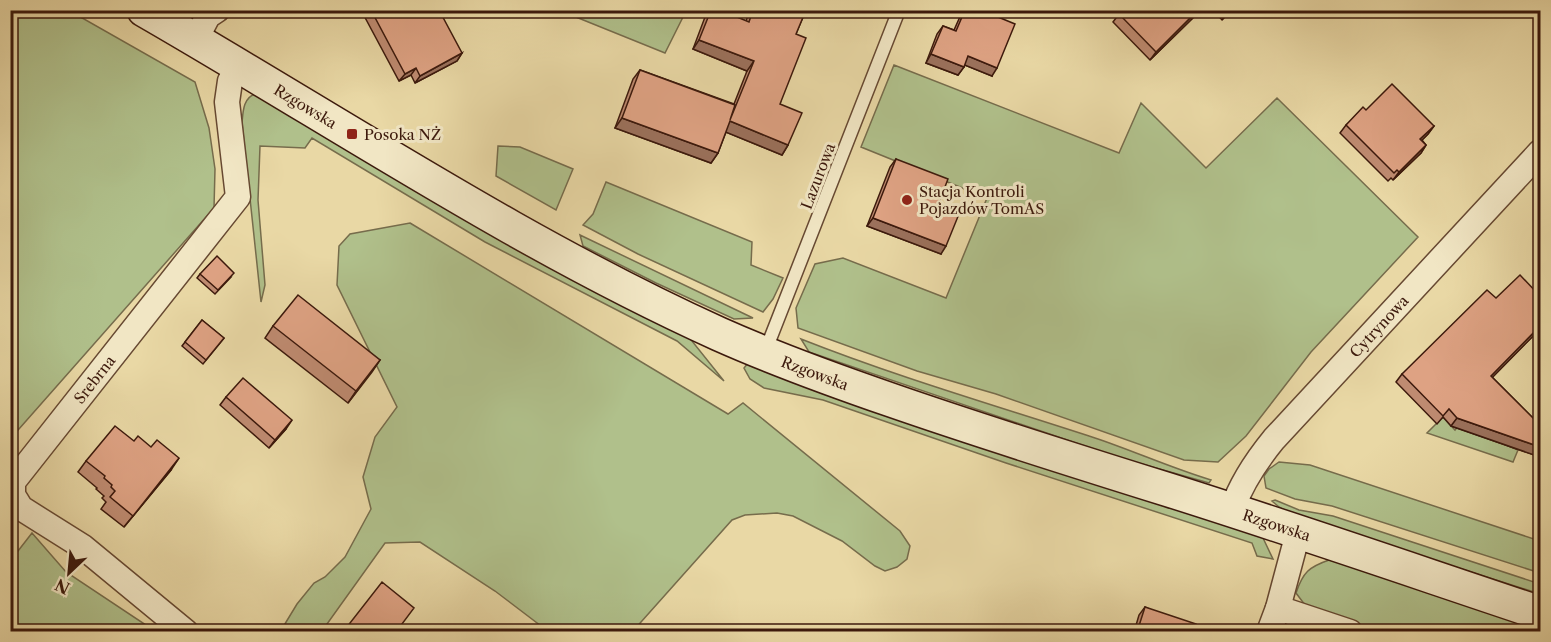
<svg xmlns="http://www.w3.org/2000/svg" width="1551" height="642" viewBox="0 0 1551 642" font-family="'Libre Caslon Text',serif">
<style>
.green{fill:#b0c08b;stroke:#766c4c;stroke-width:1.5}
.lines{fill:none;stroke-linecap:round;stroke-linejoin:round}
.lane-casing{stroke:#674932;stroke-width:15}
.street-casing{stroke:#674932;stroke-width:27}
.secondary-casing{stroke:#3c190c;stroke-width:36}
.lane{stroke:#f1e6c4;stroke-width:12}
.street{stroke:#f1e6c4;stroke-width:24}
.secondary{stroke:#f1e6c4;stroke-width:33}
.wall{fill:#bf8b71;stroke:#3c190c;stroke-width:1.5}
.shaded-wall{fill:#9b715c;stroke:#3c190c;stroke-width:1.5}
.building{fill:#dea283;stroke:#3c190c;stroke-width:1.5}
.poi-dot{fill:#8f2418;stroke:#f1e6c4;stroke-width:2}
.labels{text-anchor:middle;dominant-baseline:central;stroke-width:6;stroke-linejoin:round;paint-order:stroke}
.street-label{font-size:15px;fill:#3c190c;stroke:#f1e6c4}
.poi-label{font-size:15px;fill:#3c190c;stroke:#f1e6c4;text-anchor:start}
</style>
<rect width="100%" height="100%" fill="#e9d8a5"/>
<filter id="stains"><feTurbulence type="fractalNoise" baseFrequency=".00333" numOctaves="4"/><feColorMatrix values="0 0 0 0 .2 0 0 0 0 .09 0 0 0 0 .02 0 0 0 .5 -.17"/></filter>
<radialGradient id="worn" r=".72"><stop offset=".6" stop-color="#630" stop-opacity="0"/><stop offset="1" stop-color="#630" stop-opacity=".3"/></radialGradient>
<path class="green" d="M11 10 70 11 195 82 209 128 215 169 214 208 11 438Z
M561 11H686L665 53Z
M894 65 1119 153 1141 103 1206 168 1277 98 1418 237 1311 352 1246 436 1218 462 1184 460 996 394 917 371 798 328 796 308 815 264 843 258 946 298 987 198 861 147Z
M255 94 684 331 724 381 677 341 485 242 312 138 305 148 260 146 258 200 265 285 261 302 242 123C243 112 243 98 255 94Z
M498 146 520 147 573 169 556 210 496 176Z
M606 182 752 242 751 265 783 278 773 299 763 312 638 254 583 225 593 214Z
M410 223 728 414 743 403 900 531 910 546 907 559 897 567 885 571 875 566 842 541 793 516 777 513 745 515 732 520 633 631 549 632 495 591 420 542 385 543 322 631 280 632 297 604 314 583 325 577 345 557 371 509 363 477 375 437 397 407 337 285 339 246 350 234Z
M580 235 753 318 734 319 656 283 583 246Z
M801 339C897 377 997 406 1095 438 1134 451 1171 468 1211 480L1209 483 1117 457 809 352Z
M748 363 1252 531 1263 538 1273 559 1257 556 1252 543 1006 463 823 400 764 388 750 379 744 368Z
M1443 417 1455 430 1459 425 1518 450 1513 462 1427 433Z
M1279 462 1310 465 1540 541V573L1332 506 1295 499 1266 488 1264 476 1269 469Z
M1275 500 1299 510 1333 516 1540 584V594L1298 517 1279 507 1272 501Z
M32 533 66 572 155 631H11V560Z
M1329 560 1352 564 1540 625V631H1367L1325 620 1305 605 1296 593C1303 572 1309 567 1329 560Z"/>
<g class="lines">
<g class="lane-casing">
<path id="lane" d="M765 352 899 10"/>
</g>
<g class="street-casing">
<g id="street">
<path d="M195 41 208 16 217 10"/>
<path id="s1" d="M1232 510C1241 483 1256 461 1274 439L1540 152"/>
<path d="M1278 608 1350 632"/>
<path id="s2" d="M186 632 83 547 21 508 13 495V482L238 197 227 102 230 81 239 65"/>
<path d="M1269 632 1278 608 1298 533"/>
</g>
</g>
<g class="secondary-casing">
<g id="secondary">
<path id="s3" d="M144 10C335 120 518 243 719 334 775 359 833 380 891 400 983 432 1076 461 1169 490 1293 529 1417 572 1540 613"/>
</g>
</g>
<use href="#lane" class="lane"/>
<use href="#street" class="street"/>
<use href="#secondary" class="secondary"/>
</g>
<path class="wall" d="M361 10H398L400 14 462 53 457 61 415 83 411 75 399 81Z
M710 10H720L746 21 750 10H806L796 34 780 104 788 145 782 155 726 132 718 153 711 163 615 128 633 79 640 70 734 104 747 71 693 49 705 17Z
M963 10H981L992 76 965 65 958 75 926 63 937 34 943 26 954 30Z
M1122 10H1201L1150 60 1113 22Z
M1213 10H1231L1222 20Z
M1366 110 1434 126 1428 134 1422 140 1426 145 1421 153 1393 180 1391 178 1388 181 1340 133 1346 125Z
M896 159 938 205 941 254 867 226 890 167Z
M200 274 231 277 215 294 197 278Z
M202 320 224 338 203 364 182 346Z
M1538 324 1535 334 1492 377 1540 425V457L1451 426 1443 417 1437 424 1396 382 1402 374Z
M273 326 380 360 348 403 265 338Z
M226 397 286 429 269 448 220 405Z
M86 461 171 470 124 527 101 509 106 502 102 498 104 496 96 489 97 488 78 472Z
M1145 607 1194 632H1134L1139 615Z"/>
<path class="shaded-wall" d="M1198 10H1201L1150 60 1156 52Z
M1229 10H1231L1222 20 1228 12Z
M699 40 754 61 747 71 693 49Z
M462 53 457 61 415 83 420 76Z
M931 54 964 67 958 75 926 63Z
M968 56 997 68 992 76 962 64Z
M416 68 411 75 399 81 405 74Z
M622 118 718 153 711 163 615 128Z
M730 121 788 145 782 155 723 131Z
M1434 126 1428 134 1415 147 1420 139Z
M1426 145 1421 153 1393 180 1399 172Z
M873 218 946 246 941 254 867 226Z
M1540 326 1535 334 1486 384 1491 376Z
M380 360 372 372 348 403 356 391Z
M1457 418 1540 447V457L1451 426Z
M292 420 286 429 269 448 275 440Z
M179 458 171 470 124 527 133 516Z"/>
<path class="building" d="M371 10H398L400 14 407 10H439L462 53 420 76 416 68 405 74Z
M711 10H720L749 22 753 10H806L796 34 806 38 780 104 802 113 788 145 730 121 718 153 622 118 640 70 735 105 730 120 754 61 699 40Z
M965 10H981L1015 24 997 68 968 56 964 67 931 54 943 26 956 31Z
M1122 10H1198L1156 52 1119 14Z
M1392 84 1434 126 1420 139 1426 145 1399 172 1397 170 1394 173 1346 125 1363 107 1366 110Z
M896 159 948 179 938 205 959 214 946 246 873 218Z
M217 256 234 273 218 290 200 274Z
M1520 275 1540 296V319L1537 323 1540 326 1491 376 1540 425V447L1457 418 1449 409 1443 416 1402 374 1487 290 1496 298Z
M298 295 380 360 356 391 273 326Z
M202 320 224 338 206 360 185 342Z
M243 378 292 420 275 440 226 397Z
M115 426 134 441 138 436 151 447 157 440 179 458 133 516 110 497 115 491 111 487 112 485 104 478 105 476 86 461Z
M382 582 414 608 396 632H343Z
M1145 607 1196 624 1194 632H1137Z"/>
<g class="poi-dot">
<rect x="346" y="128" width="12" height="12" rx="3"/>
<circle cx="907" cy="200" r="6"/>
</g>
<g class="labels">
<g class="street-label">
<text stroke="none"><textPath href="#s3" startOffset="188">Rzgowska</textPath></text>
<text transform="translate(818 176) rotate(-69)">Lazurowa</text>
<text stroke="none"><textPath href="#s1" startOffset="237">Cytrynowa</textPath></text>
<text stroke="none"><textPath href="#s3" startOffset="764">Rzgowska</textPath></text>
<text stroke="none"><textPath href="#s2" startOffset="366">Srebrna</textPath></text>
<text stroke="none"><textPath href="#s3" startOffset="1250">Rzgowska</textPath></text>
</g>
<g class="poi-label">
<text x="364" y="134">Posoka NŻ</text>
<text x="919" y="191">Stacja Kontroli<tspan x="919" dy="17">Pojazdów TomAS</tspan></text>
</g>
</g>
<rect width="1551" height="642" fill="none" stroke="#e9d8a5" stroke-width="36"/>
<rect x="12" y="12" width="1527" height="618" fill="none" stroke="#3c190c" stroke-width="3"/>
<rect x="18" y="18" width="1515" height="606" fill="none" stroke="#3c190c" stroke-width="1.5"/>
<g transform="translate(69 573) rotate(206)" stroke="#f1e6c4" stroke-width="4.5" paint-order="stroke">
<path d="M0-4.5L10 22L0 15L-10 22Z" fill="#3c190c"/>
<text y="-9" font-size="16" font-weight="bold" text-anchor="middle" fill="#3c190c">N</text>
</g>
<rect width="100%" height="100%" filter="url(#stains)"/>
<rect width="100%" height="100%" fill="url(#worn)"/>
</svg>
